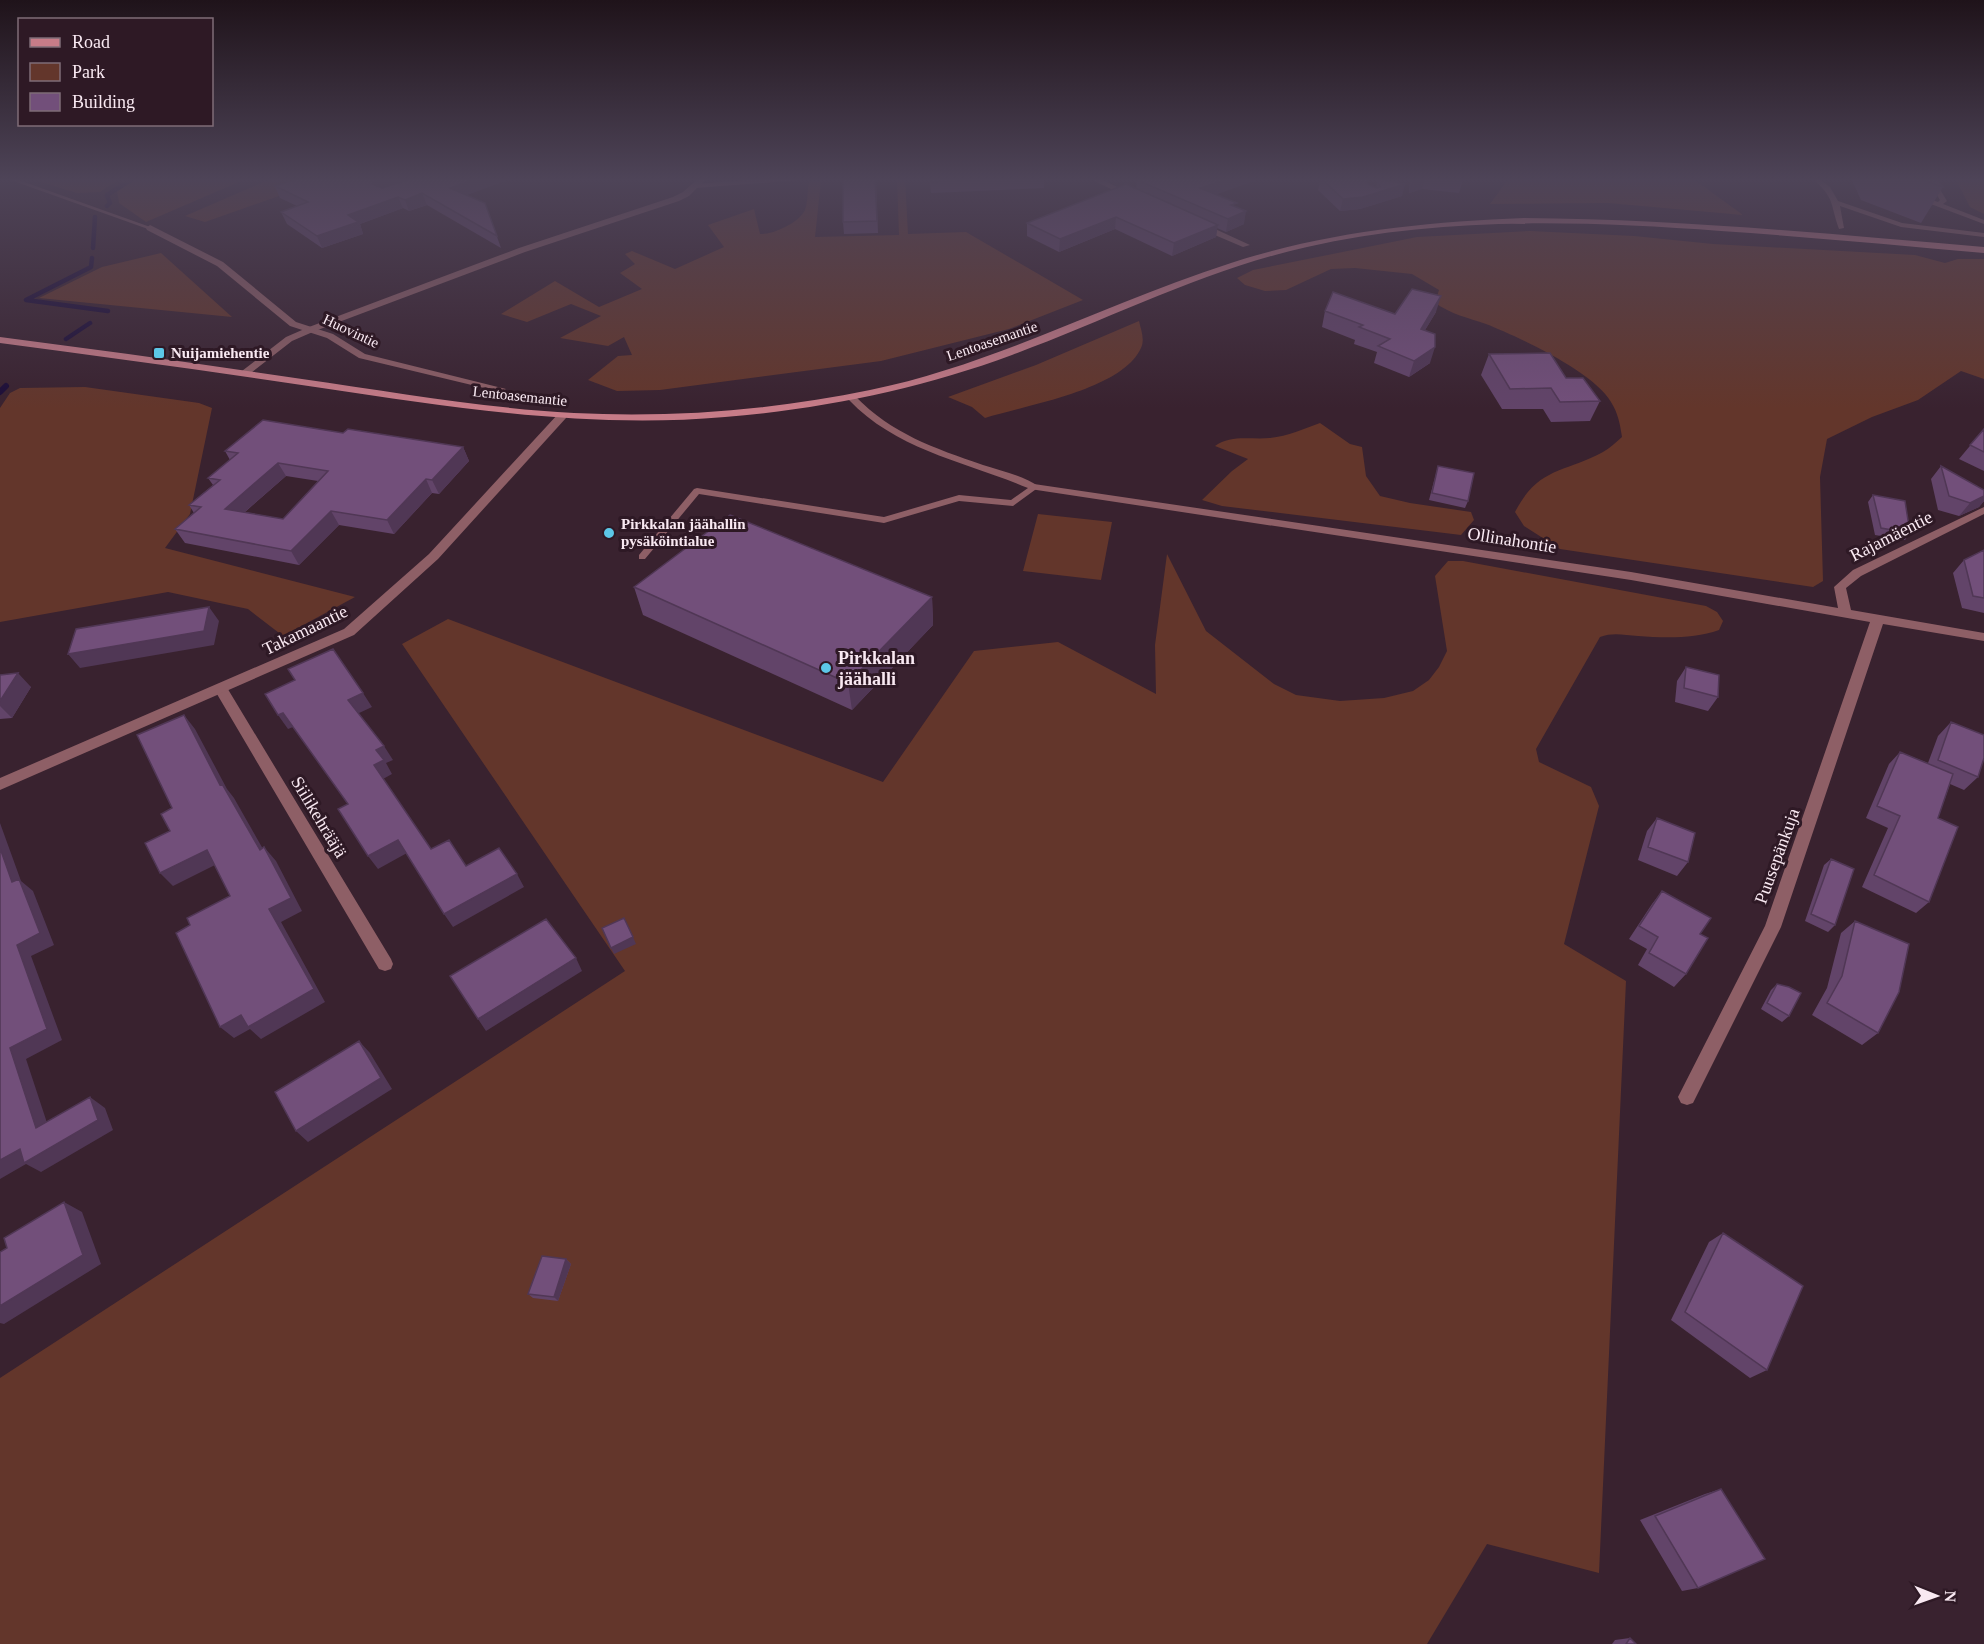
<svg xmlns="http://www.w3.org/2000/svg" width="1984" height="1644" viewBox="0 0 1984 1644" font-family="'Times New Roman',serif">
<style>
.green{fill:#63362b}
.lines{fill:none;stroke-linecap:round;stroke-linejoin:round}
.stream-far1{stroke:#1c0d37;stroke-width:4.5}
.stream{stroke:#1c0d37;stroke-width:6}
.service{fill:#8e5f66;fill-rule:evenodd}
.minor{fill:#8e5f66;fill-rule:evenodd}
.tertiary{fill:#8e5f66;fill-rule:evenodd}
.secondary{fill:#c77c88;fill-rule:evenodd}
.wall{fill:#624469;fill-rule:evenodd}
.shaded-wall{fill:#503755}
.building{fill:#724f7a;stroke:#503755;stroke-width:1.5;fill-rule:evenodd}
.poi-dot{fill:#5cc7e7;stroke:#2e1925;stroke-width:2}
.labels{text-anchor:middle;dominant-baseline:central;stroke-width:6;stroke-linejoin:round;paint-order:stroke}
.far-street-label{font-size:15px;fill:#f9e9f2;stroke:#2e1925}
.far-poi-label{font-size:15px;font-weight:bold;fill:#f9e9f2;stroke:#2e1925;text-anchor:start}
.street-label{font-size:18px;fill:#f9e9f2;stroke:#2e1925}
.poi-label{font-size:18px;font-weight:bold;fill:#f9e9f2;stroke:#2e1925;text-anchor:start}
</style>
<rect width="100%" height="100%" fill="#39222f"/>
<path class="green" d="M27 178H121L100 192 77 193Z
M135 178H248L146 222 119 203 117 190Z
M273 178H330L205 222 185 216Z
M897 178H905L908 234 966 232 1083 300 1009 329 881 361 660 390 617 391 588 380 618 356 632 355 624 337 608 346 560 338 601 316 571 304 527 322 501 314 555 281 599 307 642 289 620 273 635 264 625 254 632 251 675 269 724 247 708 225 754 209 760 234C772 235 799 223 805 210 808 203 807 190 809 182L821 181 815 237 899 235Z
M1509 178H1692L1743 215 1608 203 1490 204Z
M1955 178H1984V214L1970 207Z
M1530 231 1634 236 1713 244 1915 255 1945 263 1958 259H1984V379L1961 371 1918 400 1872 417 1827 439 1820 477 1823 581 1813 587 1560 549 1524 526 1515 512C1538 467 1564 473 1603 452 1610 448 1616 442 1622 437 1620 424 1618 413 1611 402 1594 372 1519 337 1486 324 1468 318 1451 314 1435 303L1439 290 1412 274 1355 268 1331 269 1286 290 1265 291 1245 285 1237 278 1253 270 1417 237Z
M161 253 232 317 39 298 102 267Z
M1139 321C1141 330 1145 339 1141 348 1122 390 1026 405 985 418L972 407 948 397 1036 365Z
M85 387 199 403 212 408 190 514 165 548 355 597 283 636 248 609 168 592 0 622V408L10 393 20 388Z
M1320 423 1350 444 1362 447 1366 476 1380 496 1410 503 1471 512 1474 520 1461 535 1222 506 1202 500 1232 471 1248 459 1215 446C1231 434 1251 440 1270 438 1288 436 1304 429 1320 423Z
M1038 514 1112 522 1101 580 1023 571Z
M1167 554 1206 631 1274 684 1296 695 1340 701 1384 698 1413 691 1429 680 1439 667 1447 651 1435 576 1448 561H1463L1706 606 1717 612 1723 621 1719 630C1694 639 1664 638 1638 636 1624 635 1613 632 1600 637L1536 749 1539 762 1591 787 1599 806 1564 944 1626 981 1599 1573 1487 1544 1427 1644H0V1378L625 971 402 644 448 619 883 782 974 651 1058 642 1156 694 1155 645Z"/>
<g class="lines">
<path class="stream-far1" d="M107 206 110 203 107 195 134 178
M93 248 95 217
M92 258 91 267 26 300 108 311
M66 339 90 323"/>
<path class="stream" d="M0 392 6 386"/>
<path class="service" d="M5 178H13L153 228 148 229Z
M1812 178H1818L1830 187 1838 201 1902 223 1984 233V237L1901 227 1840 206 1844 228 1839 229C1829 201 1836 200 1812 178Z
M1905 178H1911L1920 196 1938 202 1940 200 1927 178H1933L1947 201 1943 204 1984 220V224L1915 198Z
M849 396H855C892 434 934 448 983 465 1001 471 1025 476 1039 487L1013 506 959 501 884 523 699 494 645 559H639V555L694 489 697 488 884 517 959 495 1011 500 1028 488C964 461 898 451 849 400Z"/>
<path class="minor" d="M775 178H805L801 180 695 188 691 186 695 184Z
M1088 178H1098L1137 196 1130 198Z
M1196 223H1202L1250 245 1243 247 1196 227Z
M150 225 223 262 296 322 333 334 365 354 506 389 501 392 359 358 327 338 290 326 217 266 147 230 146 228Z
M1034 484 1631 572 1838 608 1834 587 1853 570 1984 507V514L1861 576 1846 588 1851 610 1984 633V641L1883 624 1781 927 1693 1103 1687 1105 1681 1103 1678 1097 1765 926 1870 622 1631 580 1030 489 1028 487Z
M221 684 226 686 391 959 393 964 391 969 385 971 379 969 214 689Z"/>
<path class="tertiary" d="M699 178H707L689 196 679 201 525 252 315 331 292 341 247 376 238 374 286 337 309 327 519 248 673 197 683 192Z
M562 413 567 416 566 418 438 559 354 635 0 790V778L344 629 429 554 558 414Z"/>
<path class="secondary" d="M1524 218C1677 219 1831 234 1984 247V253C1896 245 1809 237 1721 231 1583 221 1442 216 1307 247 1204 270 1110 319 1012 355 920 389 823 409 725 417 589 429 456 408 322 388 215 372 107 357 0 343V337C101 350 202 364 302 379 393 392 483 408 574 413 673 418 773 410 870 390 996 364 1109 302 1231 263 1326 232 1424 222 1524 218Z"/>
</g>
<path class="wall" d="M300 178H507V180L466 195 485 203 501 248 427 205 409 211 403 208 360 224 363 234 322 248 287 224 281 212 297 206 280 198 275 186Z
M843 178H876L878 233 844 234 843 222Z
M929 178H1044V188L931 193Z
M1144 178H1257V180L1216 194 1236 207 1244 224 1226 232 1217 228 1216 237 1172 256 1115 229 1059 252 1027 236V223L1136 189 1137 180Z
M1321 178 1369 185 1376 188 1378 179 1402 196 1360 209 1340 211 1318 190Z
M1410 178H1462L1463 180 1459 193 1422 189 1409 193Z
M1851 178H1937L1943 187 1921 223 1861 200Z
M1325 311 1395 314 1436 312 1425 330 1430 363 1409 377 1374 363 1377 352 1354 344 1355 340 1322 327Z
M1489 354 1566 378 1600 401 1590 421 1551 422 1543 409H1502L1481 375Z
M1984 429V471L1959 459Z
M343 433 463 447 469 461 439 494 432 493 394 534 339 525 299 565 185 543 175 529 194 513 189 505 213 485 208 478 230 460 225 451ZM286 476 318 481 283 519 245 512Z
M1438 466 1468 501 1465 508 1429 500Z
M1941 466 1984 490V501L1979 507 1959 516 1938 510 1931 479Z
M1873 495 1910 533 1905 540 1875 535 1868 502Z
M1984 550V613L1962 608 1953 573 1964 560Z
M634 587 932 597 933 625 852 710 643 615Z
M1686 667 1718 697 1708 711 1675 702 1677 681Z
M0 675 31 687 12 718 0 719Z
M1951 722 1978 777 1964 790 1950 784 1938 818 1929 902 1916 913 1862 887 1888 828 1866 818 1889 764 1900 752 1928 763 1938 736Z
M1657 818 1688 862 1677 876 1638 860 1647 831Z
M1831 859 1835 925 1828 932 1805 921 1824 865Z
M1662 891 1700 934 1686 974 1674 987 1638 965 1647 949 1629 939 1652 904Z
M1855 921 1878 1033 1862 1045 1812 1015 1827 988 1841 933Z
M1777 984 1789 1016 1782 1022 1761 1009 1771 990Z
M1723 1233 1767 1370 1750 1378 1671 1320 1709 1242Z
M566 1259 571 1264 558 1301 533 1298 528 1294Z
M1721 1489 1698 1588 1682 1591 1640 1520 1705 1494Z
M1630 1638 1636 1644H1612L1615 1640Z"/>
<path class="shaded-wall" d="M386 178H428L378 193 372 184 374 181Z
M478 178H507V180L454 200 450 188Z
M1231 178H1257V180L1198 201 1200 188Z
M1423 178H1425L1422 189 1409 193 1412 181Z
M1405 184 1402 196 1360 209 1340 211 1343 199Z
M422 193 427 205 409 211 405 200Z
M398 197 403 208 360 224 363 234 322 248 317 236 348 215Z
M1246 211 1244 224 1226 232 1228 219Z
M1116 217 1115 229 1059 252 1060 239Z
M1218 225 1216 237 1172 256 1174 243Z
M1441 296 1436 312 1416 345 1421 329Z
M1435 347 1430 363 1409 377 1414 361Z
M463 447 469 461 439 494 432 480Z
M278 463 286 476 233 522 225 509Z
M426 479 432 493 394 534 387 520Z
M1984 496V501L1979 507 1959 516 1970 503Z
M331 511 339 525 299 565 291 551Z
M932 597 933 625 852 710 848 683Z
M209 607 219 621 214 645 80 668 68 654Z
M18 673 31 687 12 718 0 706V701Z
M363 693 372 707 357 714 348 700Z
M283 713 293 727 288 729 278 715Z
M184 715 195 729 227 789 234 798 271 863 260 850 220 785Z
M384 746 393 760 386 763 392 774 383 779 374 765 376 750Z
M0 823 21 881 33 891 54 945 31 956 62 1040 26 1059 52 1138 36 1128 10 1048 17 945 12 882 0 848Z
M398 840 407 853 378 869 368 856Z
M264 847 276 861 302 911 281 922 325 1002 261 1039 250 1029 234 1038 220 1027 269 909Z
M207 850 219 863 173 886 160 873Z
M517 874 524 887 453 927 444 914Z
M633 937 636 944 614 954 611 948Z
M576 958 582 971 486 1031 478 1019Z
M359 1041 370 1053 392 1089 308 1142 296 1131Z
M90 1097 105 1108 113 1130 41 1172 26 1164 0 1179V1160Z
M64 1202 82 1212 101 1264 4 1324 0 1323V1306Z
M566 1259 571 1264 558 1301 554 1297Z"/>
<path class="building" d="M300 178H386L374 181 372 184 382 188 414 178H478L450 188 485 203 497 236 422 193 405 200 398 197 348 215 358 222 317 236 281 212 308 202 275 186Z
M843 178H875L877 221 843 222Z
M930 178H1026L930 182Z
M1144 178H1231L1200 188 1237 203 1231 205 1246 211 1228 219 1137 180Z
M1321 178H1366L1369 185 1377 188 1380 187 1378 179 1405 184 1363 197 1343 199Z
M1413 178H1423L1412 181Z
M1434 178H1462L1463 180Z
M1917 178H1937L1943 187Z
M1126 184 1218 225 1174 243 1116 217 1060 239 1027 223Z
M1412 289 1441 296 1421 329 1435 334V347L1414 361 1378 346 1390 339 1359 327 1363 325 1325 311 1333 292 1395 314Z
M1550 353 1566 378H1583L1600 401 1560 402 1551 388 1510 389 1489 354Z
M263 420 343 433 348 429 463 447 432 480 426 479 387 520 331 511 291 551 175 529 201 507 189 505 220 480 208 478 238 453 225 451ZM278 463 328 471 283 519 225 509Z
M1984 429V452L1970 445Z
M1438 466 1474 473 1468 501 1432 493Z
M1941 466 1984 490V496L1970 503 1949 496Z
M1873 495 1905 501 1910 533 1881 528Z
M730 515 932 597 848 683 634 587Z
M1984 550V598L1973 596 1964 560Z
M209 607 204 631 68 654 76 629Z
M333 649 363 693 348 700 384 746 376 750 384 760 374 765 431 849 449 840 466 866 499 848 517 874 444 914 398 840 368 856 338 809 348 804 283 713 278 715 265 694 295 680 288 669Z
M1686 667 1719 675 1718 697 1684 688Z
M18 673 0 701V675Z
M184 715 220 785 222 784 260 850 264 847 291 898 269 909 314 989 248 1027 241 1015 220 1027 176 933 190 925 187 918 230 896 207 850 160 873 145 843 170 831 161 814 172 808 137 735Z
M1951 722 1984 735V758L1978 777 1938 760Z
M1900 752 1953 774 1938 818 1958 827 1929 902 1874 875 1900 816 1877 806Z
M1657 818 1695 833 1688 862 1648 847Z
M0 848 12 882 19 879 40 933 17 945 47 1029 10 1048 36 1128 90 1097 98 1120 24 1163 20 1149 0 1160Z
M1831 859 1854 869 1835 925 1811 914Z
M1662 891 1711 918 1700 934 1708 938 1686 974 1649 953 1658 937 1639 926Z
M624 918 633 937 611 948 602 928Z
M546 919 576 958 478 1019 450 976Z
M1855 921 1909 944 1899 992 1878 1033 1827 1003 1842 976Z
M1777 984 1789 987 1801 993 1789 1016 1767 1003Z
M359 1041 381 1078 296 1131 275 1092Z
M64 1202 83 1255 0 1306V1252L7 1248 4 1238Z
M1723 1233 1803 1286 1767 1370 1685 1312Z
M542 1256 566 1259 554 1297 528 1294Z
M1721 1489 1765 1559 1698 1588 1655 1516Z
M1630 1638 1636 1644H1626Z"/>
<linearGradient id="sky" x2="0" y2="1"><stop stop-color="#1f131a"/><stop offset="0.44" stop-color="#4e4458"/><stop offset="1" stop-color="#4e4458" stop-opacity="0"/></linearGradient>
<rect width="1984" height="408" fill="url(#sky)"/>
<g class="poi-dot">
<rect x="153" y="347" width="12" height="12" rx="3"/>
<circle cx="609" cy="533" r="6"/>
<circle cx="826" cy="668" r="6"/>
</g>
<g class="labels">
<g class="far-street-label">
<text transform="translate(351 331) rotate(25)">Huovintie</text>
<text transform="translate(992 341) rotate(-19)">Lentoasemantie</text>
<text transform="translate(520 396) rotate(6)">Lentoasemantie</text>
</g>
<g class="far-poi-label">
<text x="171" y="353">Nuijamiehentie</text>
<text x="621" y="524">Pirkkalan jäähallin<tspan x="621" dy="17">pysäköintialue</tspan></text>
</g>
<g class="street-label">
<text transform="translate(1891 536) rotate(-27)">Rajamäentie</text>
<text transform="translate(1512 540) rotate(9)">Ollinahontie</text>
<text transform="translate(305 630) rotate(-26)">Takamaantie</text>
<text transform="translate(319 817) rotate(59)">Siilikehrääjä</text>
<text transform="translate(1777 856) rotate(-70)">Puusepänkuja</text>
</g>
<g class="poi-label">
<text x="838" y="658">Pirkkalan<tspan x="838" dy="21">jäähalli</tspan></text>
</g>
</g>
<rect x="18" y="18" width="195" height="108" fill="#2e1925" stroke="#7f6c77" stroke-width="1.5"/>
<rect x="30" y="38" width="30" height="9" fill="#c77c88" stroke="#7f6c77" stroke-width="1.5"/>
<text x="72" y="48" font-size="18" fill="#f9e9f2">Road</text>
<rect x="30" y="63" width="30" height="18" fill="#63362b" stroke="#7f6c77" stroke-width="1.5"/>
<text x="72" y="78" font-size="18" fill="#f9e9f2">Park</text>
<rect x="30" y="93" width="30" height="18" fill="#724f7a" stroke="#7f6c77" stroke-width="1.5"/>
<text x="72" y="108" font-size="18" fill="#f9e9f2">Building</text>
<g transform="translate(1936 1596) rotate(91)" stroke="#2e1925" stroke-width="4.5" paint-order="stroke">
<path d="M0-4.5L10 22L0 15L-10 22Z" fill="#f9e9f2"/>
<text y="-9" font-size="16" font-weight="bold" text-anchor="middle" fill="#f9e9f2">N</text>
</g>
</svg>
